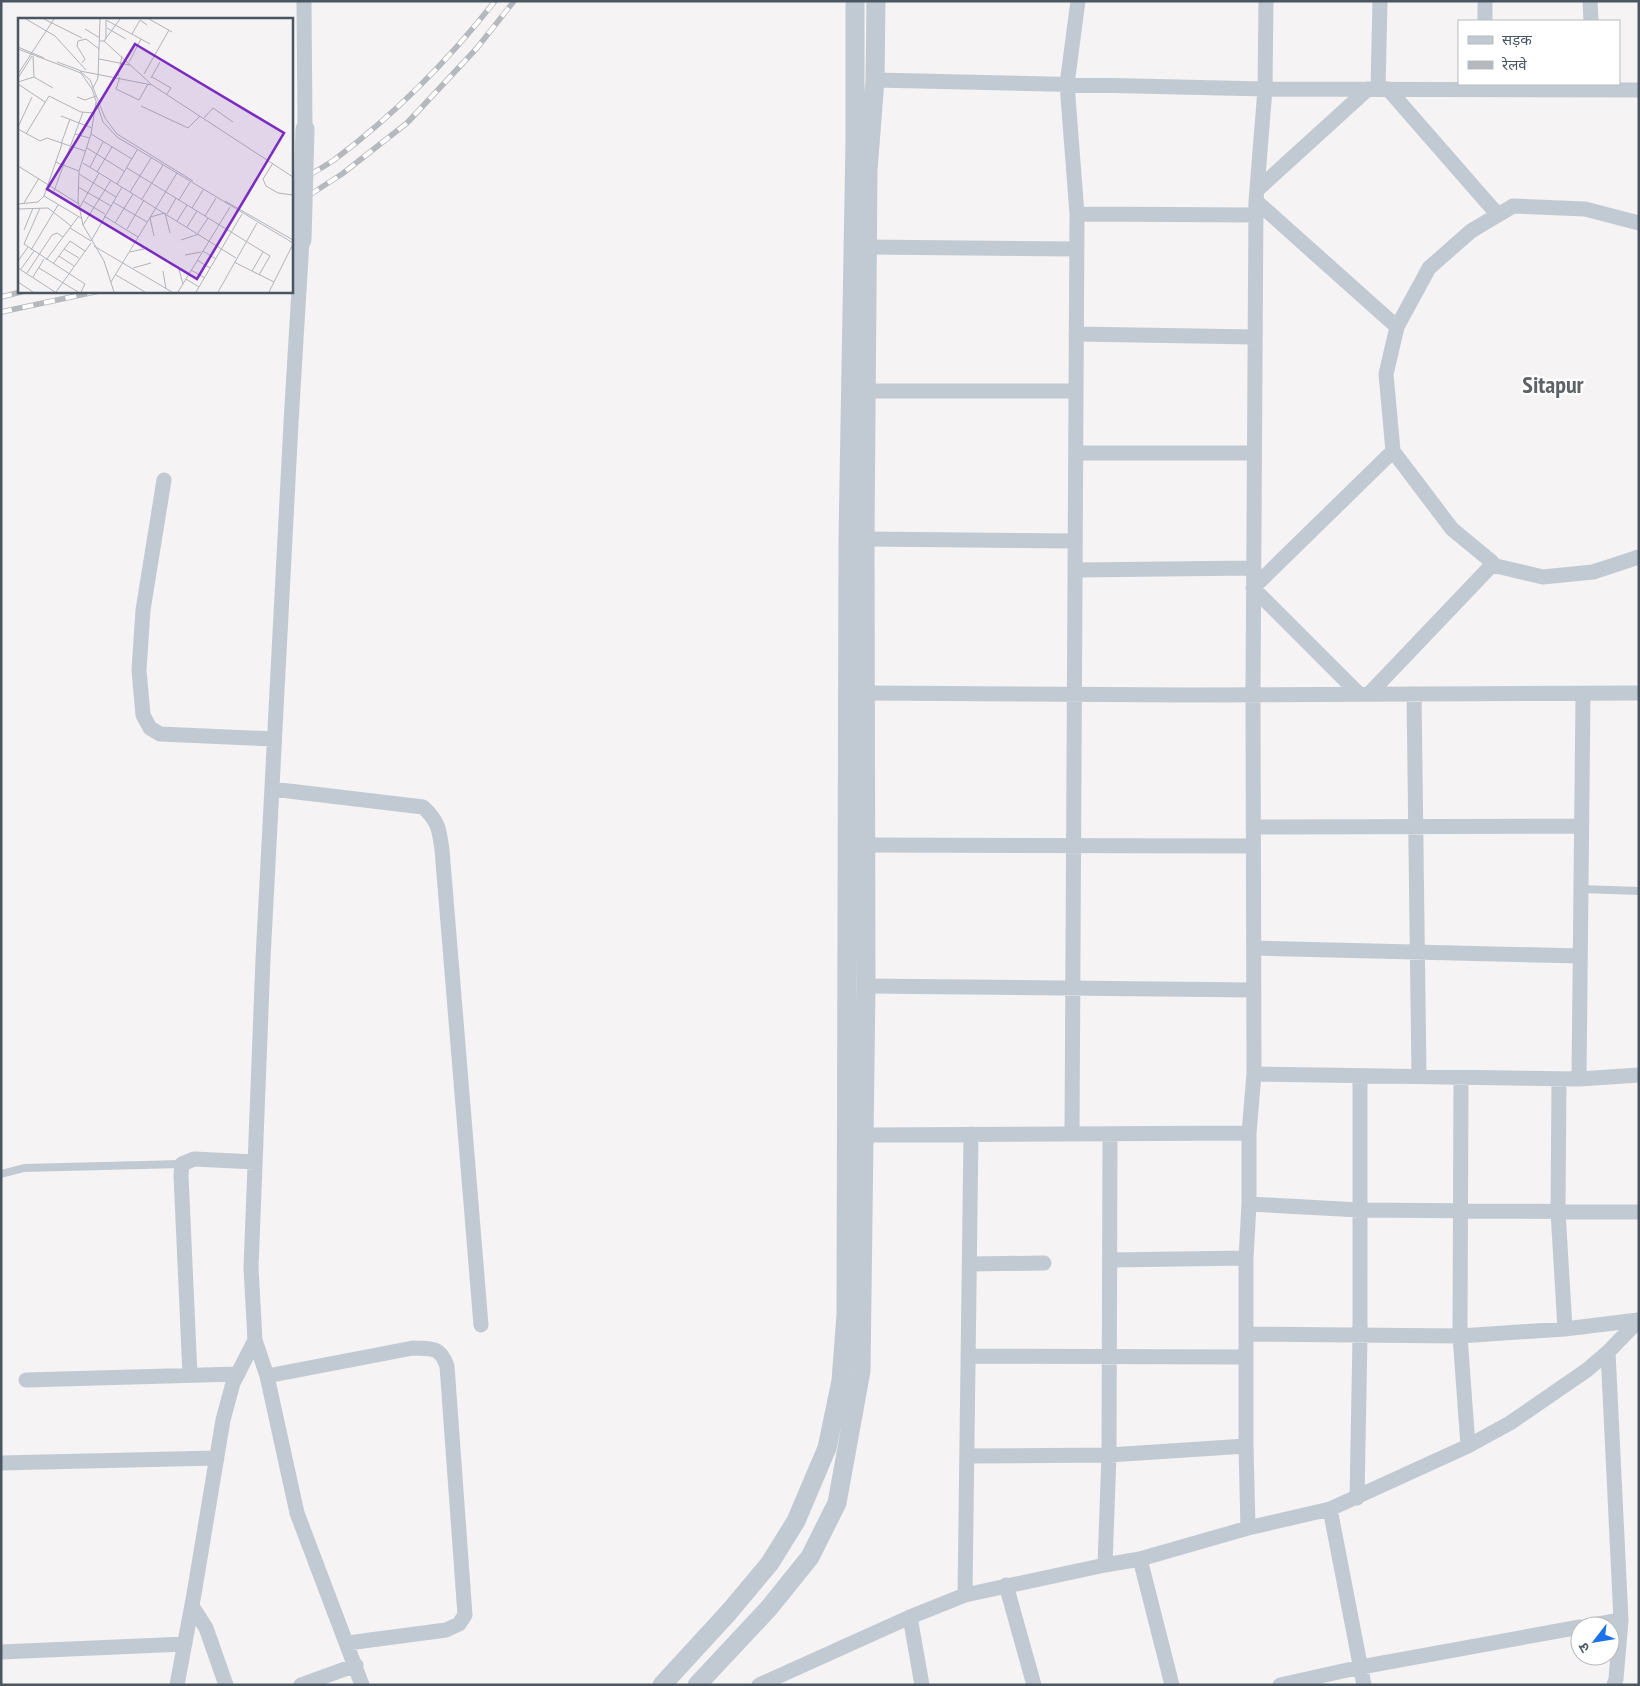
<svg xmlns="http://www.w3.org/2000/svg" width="1640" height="1686" viewBox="0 0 1640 1686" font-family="'PT Sans Narrow','Noto Sans Devanagari',sans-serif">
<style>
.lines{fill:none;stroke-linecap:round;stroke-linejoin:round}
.service{stroke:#c1cad2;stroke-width:8}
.minor{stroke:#c1cad2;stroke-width:15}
.tertiary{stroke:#c1cad2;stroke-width:19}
.rail-casing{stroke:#b5b8bd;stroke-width:5.5}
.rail{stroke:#fff;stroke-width:4;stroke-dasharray:11;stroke-linecap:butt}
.tertiary-bridge{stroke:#c1cad2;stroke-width:19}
.labels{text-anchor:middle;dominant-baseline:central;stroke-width:4.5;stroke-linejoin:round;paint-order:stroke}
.town-label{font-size:24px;font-weight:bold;fill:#5f6368;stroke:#fff}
.inset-road{fill:none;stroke:#b1b4b9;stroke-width:1}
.view{fill:#7b2cbf;fill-opacity:0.15;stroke:#7b2cbf;stroke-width:2.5}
.inset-edge{fill:none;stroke:#4a5661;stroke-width:2.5}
</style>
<rect width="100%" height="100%" fill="#f5f3f3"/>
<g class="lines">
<path class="service" d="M1581 889 1639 891
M1 1174 24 1168 182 1164"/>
<path class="minor" d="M304 1 305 129
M1485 1V21
M1590 1 1591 21
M875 80 1265 89 1639 90
M1378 89 1380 1
M1388 89 1498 215
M1257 190 1368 89
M1256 201 1397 327
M1077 214 1256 215
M1639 223 1585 209 1513 206 1471 231 1429 268 1397 327 1386 374 1393 451 1452 529 1492 562V565L1543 577 1593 572 1639 557
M302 240 291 423 263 959 251 1268 255 1340 267 1376 297 1513 362 1685
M867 247 1077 249
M1076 334 1255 337
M866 391H1076
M1076 453H1254
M164 480 143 610 139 670 143 715 150 728 160 734 274 739
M865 539 1075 541
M1075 570 1254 568
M866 693 1189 695 1639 693
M1359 694 1253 588 1393 451
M1369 694 1492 565
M1414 694 1419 1077
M272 789 423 807C439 822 439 829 442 850L481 1325
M1253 827 1581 826
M866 845 1253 846
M1254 948 1580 956
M866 986 1254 990
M1254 1074 1579 1079 1639 1075
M1461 1078 1460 1336 1468 1446
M1559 1079 1558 1211 1565 1329
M1579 1079 1583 694
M1072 1134 1077 214 1067 84 1078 1
M865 1135 1249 1133
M1249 1204 1360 1210 1639 1212
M1110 1260 1246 1258
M970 1264 1044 1263
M1246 1334 1460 1336 1565 1329 1638 1320
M1608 1352 1621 1620 1616 1679 1614 1685
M969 1356 1246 1357
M190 1375 181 1175 182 1164 194 1159 255 1162
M267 1376 413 1348C432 1349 440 1346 447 1366L465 1615 459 1624 446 1630 348 1643
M26 1380 238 1374
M968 1456 1109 1455 1246 1446
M1 1463 217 1458
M1357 1498 1360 1336V1076
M1330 1509 1364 1685
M1248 1528 1246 1446V1258L1249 1204V1133L1254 1074 1253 694 1256 201 1265 89 1266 1
M1140 1559 1172 1685
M1105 1565 1109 1455 1110 1134
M1006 1585 1034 1685
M965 1595 971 1134
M192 1606 206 1628 226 1685
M910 1617 922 1685
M1587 1626 1621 1620
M1 1652 185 1644
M177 1685 194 1594 223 1420 233 1383 255 1340
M301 1685 356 1665
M759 1685 910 1617 965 1595 1105 1565 1140 1559 1248 1528 1330 1509 1468 1446 1510 1423 1587 1370 1608 1352 1639 1320
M1280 1685 1361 1667 1580 1627"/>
<path class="tertiary" d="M662 1685 729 1612 770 1563 796 1521 827 1448 841 1381 846 1314 848 538 855 141V1
M697 1685 769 1608 810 1557 837 1503 861 1371 866 986 865 539 868 170 875 80 876 1"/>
<g class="rail-casing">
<path id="rail" d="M291 185C305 177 321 169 334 160 394 115 448 61 495 1
M291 207 342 174 407 123 477 48 514 1
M1 297 25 291
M1 312 99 291"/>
</g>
<use href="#rail" class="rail"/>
<path class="tertiary-bridge" d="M302 240 305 129"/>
</g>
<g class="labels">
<g class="town-label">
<text x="1553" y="384">Sitapur</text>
</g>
</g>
<g transform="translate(18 18)">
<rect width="275" height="275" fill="#f5f3f3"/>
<path class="inset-road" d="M8 1 37 18 68 52M26 1 64 20M131 1 154 14M88 2 132 26M88 2V21M89 10 108 21M67 11 82 20M114 16 122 2 129 7M82 23H86L133 66M86 23 102 1M0 29 26 40M0 31 63 55 74 71 85 104 99 119 275 225M15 38 16 59M81 41 112 47M39 44 61 52 72 62 87 100 99 116 175 163M111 44 123 21M64 45 67 41 59 28 60 23 68 21 81 31M62 53 134 67 275 159M0 56 36 1M126 56 151 12M100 58 104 38M102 59 98 71 121 82 130 66M134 59 153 70 149 76M0 60 14 38M133 60 142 44M0 64 16 59 35 70M0 66 27 84M75 70 80 60 82 1M59 79 67 82 78 78M78 84 73 116 61 153 60 183 65 207 86 243 96 274M123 88 170 110 182 98M43 98 74 110M186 100 195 90 215 104M0 109 14 79M0 111 22 123 29 120 67 133M8 116 31 78 63 94 76 95M57 116 72 120M73 116 114 141M43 126 52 101M44 126 26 178 63 200M69 130 106 153M37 144 61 153M65 145 218 240M255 145 245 161 248 168 260 175 275 177M0 148 61 186M72 149 85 124M109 150 252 238 241 257M79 154 94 129M61 156 98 179M99 166 119 132M60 169 93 188M36 173 65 94M112 174 133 140M124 181 145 147M161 182 172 164M65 183 87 196M207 183 275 222M95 184 129 204M6 185 21 160M0 186 20 184 26 178M62 189 81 155M22 190 6 226 67 266 63 274M174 190 185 172M0 191 30 190 53 208M149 196 158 180M86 198 120 219M187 198 198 180M132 199 147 195 152 215M132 200 136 218M159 203 169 187M97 205 115 176M65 207 93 162M169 209 179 193M52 210 73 223 104 169M109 211 126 182M6 212 15 190M180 215 190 200M163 222 181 216M76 228 154 274M46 231 61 240M13 232 40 187M185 233 198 241M112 234 130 230M167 237 183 234M41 238 56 248M28 242 60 199M179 242 192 250M0 243 10 229M216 244 256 264M35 246 52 223 67 233M160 248 165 266M0 250 37 274M21 250 60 274M115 250 133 245M3 251 16 233M173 252 187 260M145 253 148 271M234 253 245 234M9 255 34 217 39 215 45 219M98 257 127 274M15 259 26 241M168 261 181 269M0 264 15 274M93 264 159 155M38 274 73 225M160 274 212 189M178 274 224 196M200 274 239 205M251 274 275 226"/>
<path class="view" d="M117 26 266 115 179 261 29 171Z"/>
<rect width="275" height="275" class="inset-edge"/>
</g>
<rect width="1640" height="1686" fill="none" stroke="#4a5661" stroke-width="5"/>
<rect x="1458" y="20" width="162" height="65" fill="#ffffff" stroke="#b7bbc0"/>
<rect x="1468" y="36" width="25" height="8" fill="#c1cad2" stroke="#b7bbc0"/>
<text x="1502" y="45" font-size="15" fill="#4a5661">सड़क</text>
<rect x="1468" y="61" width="25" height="8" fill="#b5b8bd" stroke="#b7bbc0"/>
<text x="1502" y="70" font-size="15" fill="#4a5661">रेलवे</text>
<g transform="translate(1595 1641) rotate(239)"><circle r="24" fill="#ffffff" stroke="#b7bbc0"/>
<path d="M0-4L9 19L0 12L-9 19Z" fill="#1a73e8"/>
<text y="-8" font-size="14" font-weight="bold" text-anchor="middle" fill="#4a5661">उ</text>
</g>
</svg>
